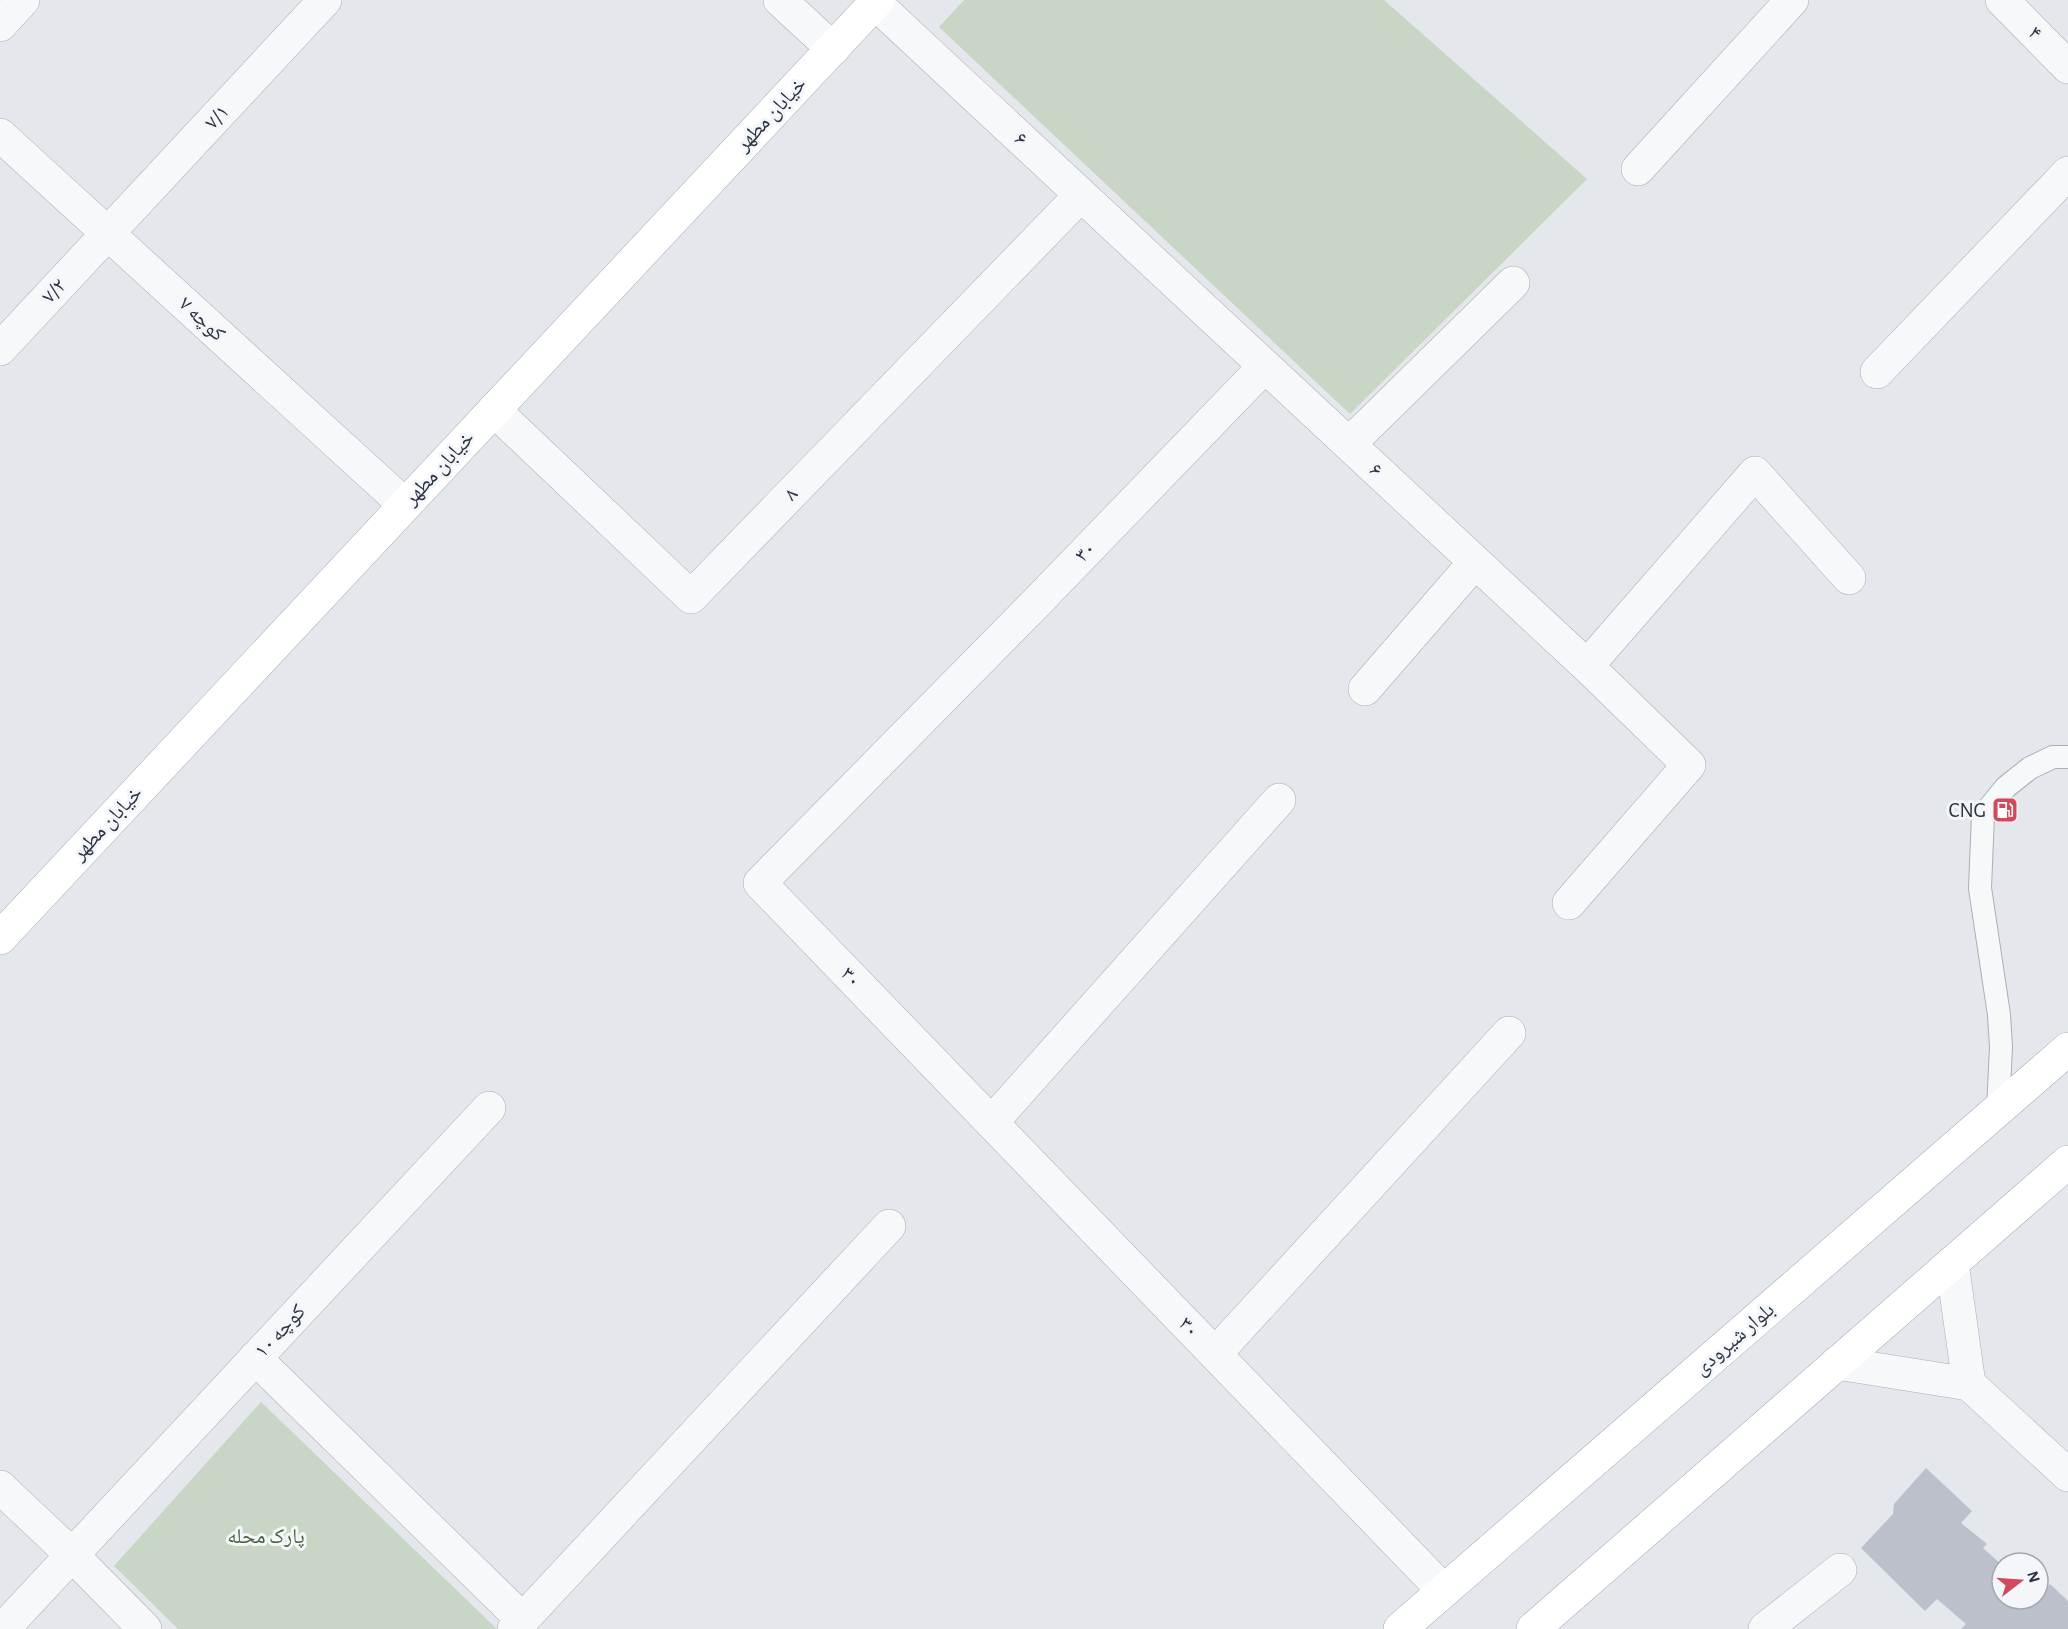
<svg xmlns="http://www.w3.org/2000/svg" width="2068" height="1629" viewBox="0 0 2068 1629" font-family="'Alegreya Sans','Noto Naskh Arabic',sans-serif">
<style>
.green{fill:#c9d6c5}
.building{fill:#bbc0ca}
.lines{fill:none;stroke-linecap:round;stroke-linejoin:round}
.lane-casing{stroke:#a9aeb7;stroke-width:24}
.street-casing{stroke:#a9aeb7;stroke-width:34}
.secondary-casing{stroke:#a9aeb7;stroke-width:34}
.primary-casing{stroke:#a3abb8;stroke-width:34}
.lane{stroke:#f7f8fa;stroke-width:22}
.street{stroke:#f7f8fa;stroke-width:33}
.secondary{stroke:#fff;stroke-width:33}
.primary{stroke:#fff;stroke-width:33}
.labels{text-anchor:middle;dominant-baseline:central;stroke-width:6;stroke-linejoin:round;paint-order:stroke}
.street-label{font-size:21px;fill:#2b3445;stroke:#f4f6f9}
.poi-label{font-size:21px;fill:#2b3445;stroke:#f4f6f9;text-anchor:end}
.park-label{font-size:21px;fill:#3f6138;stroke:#f4f6f9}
</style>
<rect width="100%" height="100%" fill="#e4e7ec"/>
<path class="green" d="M964 0H1384L1587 179 1350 414 939 27Z
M261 1402 497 1629H178L114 1566Z"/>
<path class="building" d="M1926 1468 1972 1511 1961 1523 1987 1544 1983 1548 2002 1565V1599H2038V1592L2040 1594 2050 1584 2068 1601V1629H1961L1966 1624 1937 1599 1925 1611 1861 1548 1893 1514 1894 1504Z"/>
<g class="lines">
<g class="lane-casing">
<path id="lane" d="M1998 1110 2001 1047 1999 1015 1980 888 1983 815 2006 787 2030 768 2053 757H2068"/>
</g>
<g class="street-casing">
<path id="street" d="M780 0 833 49
M2002 0 2068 67
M875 3 1587 666 1755 473 1849 578
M0 25 23 0
M0 135 405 505
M1638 169 1792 0
M0 349 325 0
M1265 366 1038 601 760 883 1444 1591
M1877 372 2068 173
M494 410 691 597 1081 195
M1349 444 1513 283
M1365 689 1475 562
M1569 903 1689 765 1587 666
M992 1122 1279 800
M1215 1354 1509 1033
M255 1358 523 1620
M1837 1363 1969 1384 1952 1263
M1969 1384 2068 1475
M0 1487 71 1554 145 1629
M3 1629 489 1108
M514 1629 889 1226
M1765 1629 1840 1570"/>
</g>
<g class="secondary-casing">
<path id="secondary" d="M0 938 878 0"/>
</g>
<g class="primary-casing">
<path id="primary" d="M1400 1629 2068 1049
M1533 1629 2068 1162"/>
</g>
<use href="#lane" class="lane"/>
<use href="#street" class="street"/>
<use href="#secondary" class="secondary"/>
<use href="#primary" class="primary"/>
</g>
<defs>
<g id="fuel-square" transform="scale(1.35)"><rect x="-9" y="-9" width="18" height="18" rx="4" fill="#d1495b" stroke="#f4f6f9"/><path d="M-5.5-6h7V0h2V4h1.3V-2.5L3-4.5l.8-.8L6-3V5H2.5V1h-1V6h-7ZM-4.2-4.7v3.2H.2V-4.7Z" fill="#fff"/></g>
</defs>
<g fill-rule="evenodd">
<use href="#fuel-square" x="2005" y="810"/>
</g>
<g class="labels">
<g class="street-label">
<text transform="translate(2035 33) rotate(46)">۴</text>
<text transform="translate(771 114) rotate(-47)">خیابان مطهر</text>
<text transform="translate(217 117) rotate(-47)">۷/۱</text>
<text transform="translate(1021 139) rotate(43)">۶</text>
<text transform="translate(54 291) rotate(-47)">۷/۲</text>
<text transform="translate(202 319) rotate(43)">کوچه ۷</text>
<text transform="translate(439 468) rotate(-47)">خیابان مطهر</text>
<text transform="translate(1376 470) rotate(43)">۶</text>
<text transform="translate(791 494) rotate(-46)">۸</text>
<text transform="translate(1085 552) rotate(-46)">۳۰</text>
<text transform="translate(107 823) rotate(-47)">خیابان مطهر</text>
<text transform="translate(851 977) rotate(46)">۳۰</text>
<text transform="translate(1189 1327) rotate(46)">۳۰</text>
<text transform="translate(280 1331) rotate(-47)">کوچه ۱۰</text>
<text transform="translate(1734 1339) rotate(-41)">بلوار شیرودی</text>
</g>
<g class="poi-label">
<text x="1986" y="810">CNG</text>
</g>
<g class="park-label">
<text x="266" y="1536">پارک محله</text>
</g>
</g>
<g transform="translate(2020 1581) rotate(73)"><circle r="28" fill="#f4f6f9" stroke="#a4a8b1" stroke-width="1.5"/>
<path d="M0-4.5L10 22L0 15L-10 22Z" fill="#d1495b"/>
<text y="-9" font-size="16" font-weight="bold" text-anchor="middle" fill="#2b3445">N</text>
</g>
</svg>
